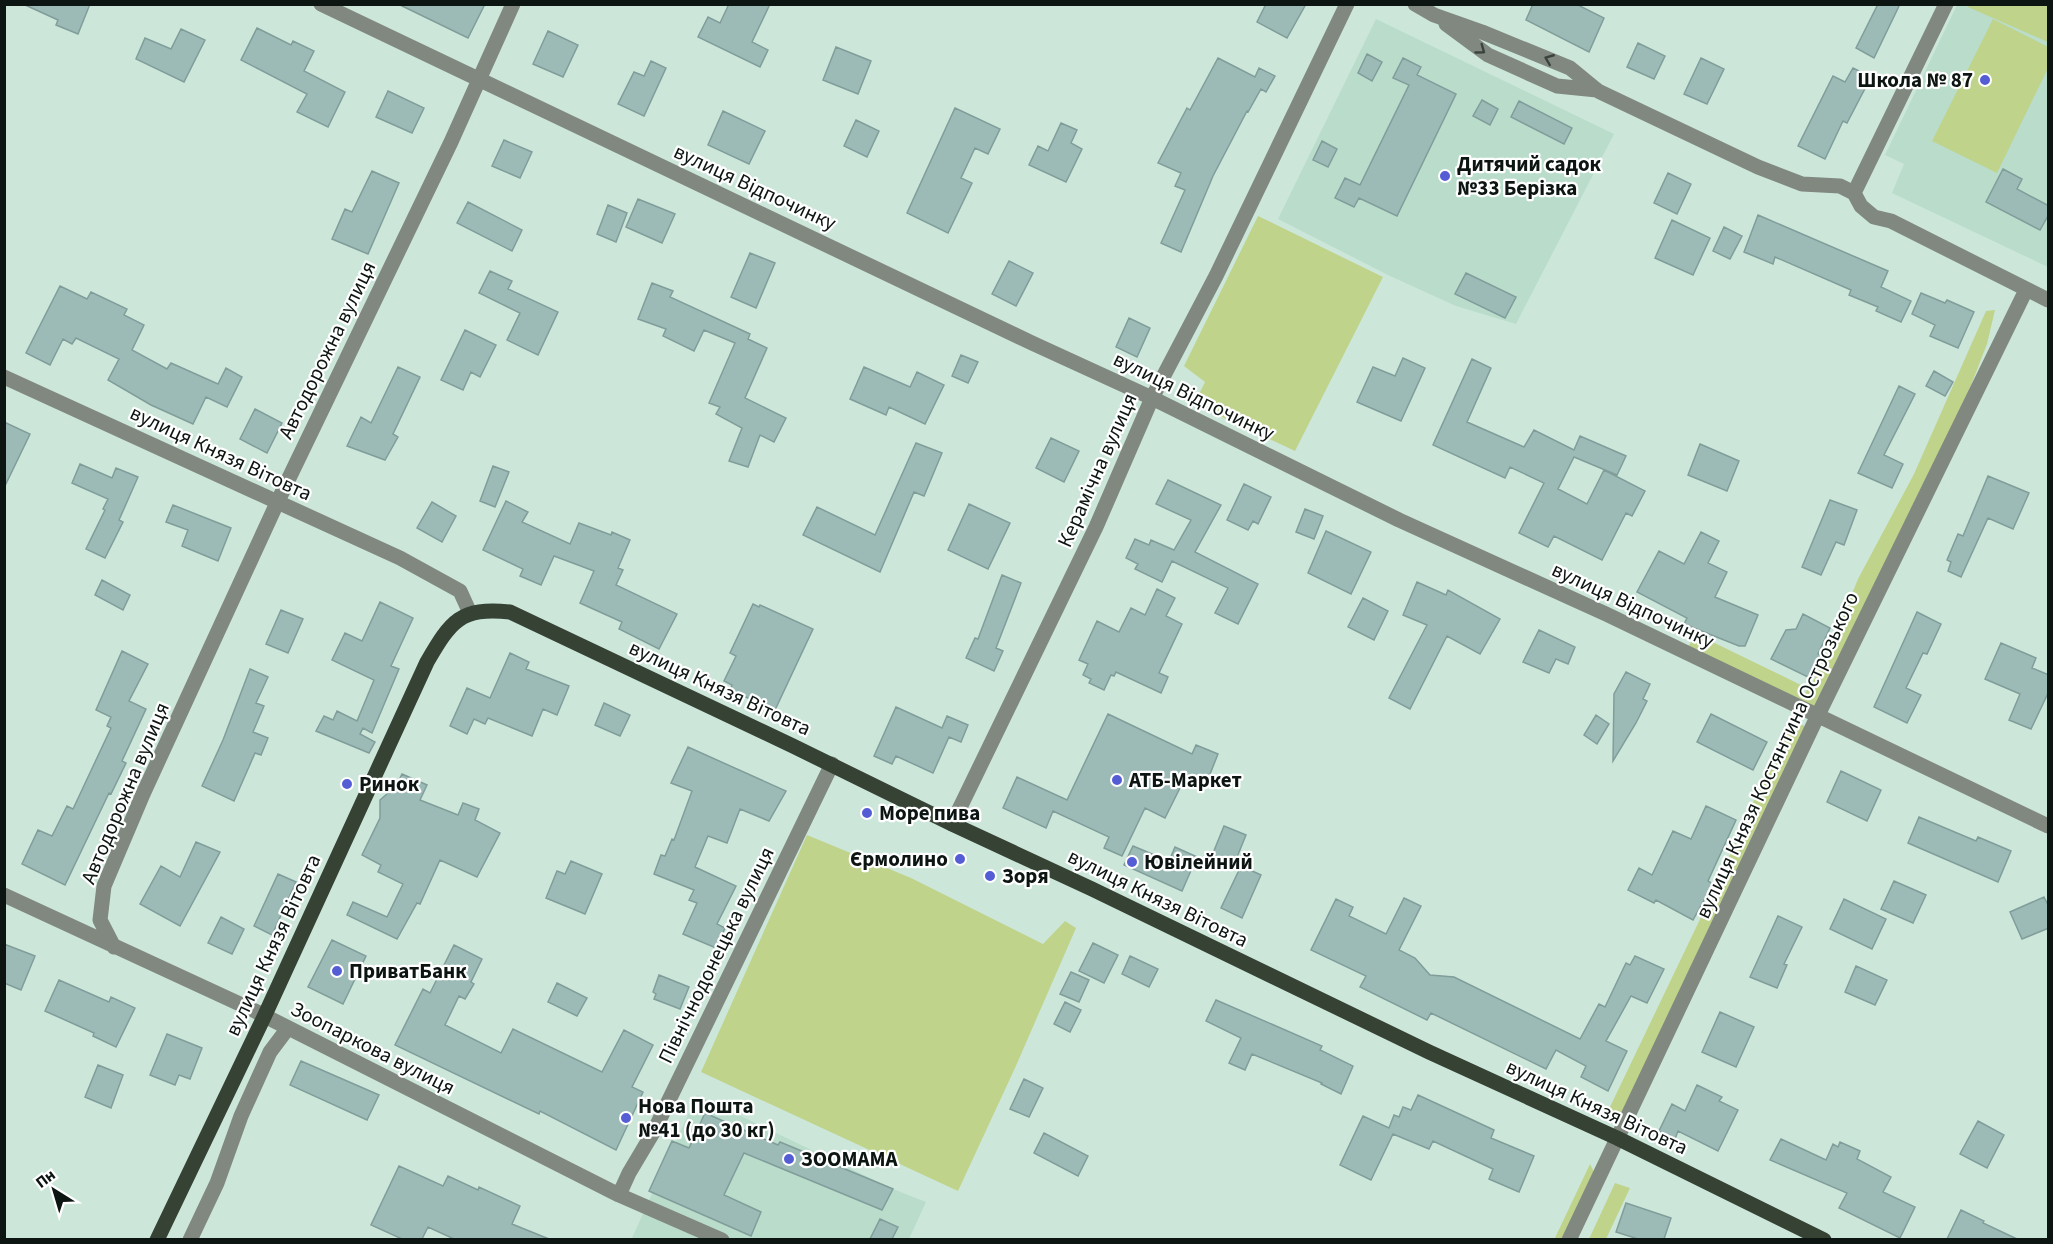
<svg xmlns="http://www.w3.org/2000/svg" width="2053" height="1244" viewBox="0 0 2053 1244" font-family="'Source Sans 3',sans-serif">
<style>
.built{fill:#b9dccb}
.green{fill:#bfd38b}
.building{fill:#9cbbb7;stroke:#809d9a;stroke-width:1.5}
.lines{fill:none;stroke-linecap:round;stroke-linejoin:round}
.minor{stroke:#808880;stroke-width:15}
.major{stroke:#354234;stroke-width:15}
.oneway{stroke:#3a433d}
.poi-dot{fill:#545dd4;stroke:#fff;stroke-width:2}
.labels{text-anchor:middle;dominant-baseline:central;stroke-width:4.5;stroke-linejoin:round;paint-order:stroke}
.poi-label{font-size:21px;font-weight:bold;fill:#0c1511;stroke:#fff;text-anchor:start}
.street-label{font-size:21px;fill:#0c1511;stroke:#fff}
</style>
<rect width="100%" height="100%" fill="#cce7da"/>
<path class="built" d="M1957 5H2048V267L1892 193 1904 164 1885 155Z
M1376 19 1614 134 1516 324 1456 306 1390 276 1278 219Z
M697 1095 893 1189 926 1202 909 1239 631 1240Z"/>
<path class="green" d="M1969 4 2048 5V42L1968 7Z
M1993 19 2048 47V68L1997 173 1932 141Z
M1258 216 1383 277 1295 451 1194 404 1205 382 1184 366Z
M1995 310 1987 344 1959 416 1815 708 1688 647 1696 634 1805 687 1801 698 1811 685 1826 658 1858 579 1914 474 1986 311Z
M1791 718 1806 727 1625 1118 1609 1109 1714 890Z
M807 835 911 878 1043 944 1065 921 1076 928 1015 1068 958 1191 701 1072Z
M1590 1164 1597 1178 1564 1239 1554 1240Z
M1615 1183 1630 1188 1606 1239H1589Z"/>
<path class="building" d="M23 4H90L78 34 56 25 58 20Z
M398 4H485L468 38Z
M729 4H770L752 42 768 50 760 67 698 37 708 17 720 23Z
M1266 4H1306L1287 38 1257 22Z
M1533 4H1576L1604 18 1589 52 1526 20Z
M1878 4H1900L1874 58 1856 48Z
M257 28 291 45 293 41 314 51 304 71 345 92 328 127 297 112 307 94 241 60Z
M181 29 205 40 184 82 136 59 145 38 171 49Z
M548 31 578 45 563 77 533 64Z
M1638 43 1665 56 1654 79 1627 67Z
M836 47 871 61 858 94 823 80Z
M1367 54 1382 62 1372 81 1358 73Z
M1218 58 1255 77 1259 68 1275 76 1266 92 1261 89 1248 112 1247 111 1213 176 1181 252 1161 243 1185 190 1175 186 1181 173 1158 163 1187 108 1190 110Z
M1403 58 1421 67 1417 75 1456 94 1397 216 1359 198 1354 207 1335 198 1345 178 1360 185 1409 85 1393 78Z
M1701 58 1724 69 1707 104 1684 94Z
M651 61 666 68 644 116 618 104 634 72 644 76Z
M1853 68 1871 77 1847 123 1843 121 1825 159 1798 146 1833 76 1845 82Z
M388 91 424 108 412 133 376 117Z
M1482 100 1498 109 1490 125 1473 116Z
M1519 101 1572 128 1564 144 1511 117Z
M955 108 1000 129 988 154 975 148 961 178 972 183 948 233 907 213Z
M723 111 765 131 749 164 708 145Z
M856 120 879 131 867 157 844 146Z
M1061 123 1077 130 1071 143 1082 149 1066 182 1029 165 1038 146 1048 151Z
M504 140 532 152 520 178 492 166Z
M1322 141 1337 149 1328 167 1313 160Z
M2003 169 2022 179 2017 189 2049 206V214L2040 230 1986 202Z
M372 171 399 183 368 254 332 239 345 209 352 212Z
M1668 173 1691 184 1677 214 1654 203Z
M638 199 675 214 662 243 626 227Z
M468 202 522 230 512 251 457 223Z
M608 205 627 213 616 242 597 234Z
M1758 215 1888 271 1881 287 1911 301 1901 322 1876 311 1878 307 1849 295 1851 290 1775 257 1773 264 1744 252Z
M1672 220 1710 238 1693 275 1655 258Z
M1724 227 1742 236 1730 259 1713 251Z
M750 253 775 263 756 308 731 297Z
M1009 261 1033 273 1016 306 992 294Z
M490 271 512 281 508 289 558 312 538 355 507 340 520 313 479 293Z
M1466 273 1516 297 1505 318 1455 294Z
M652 283 673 291 670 297 750 334 748 339 767 348 745 398 786 418 774 442 760 435 748 467 729 461 742 428 716 414 720 407 709 403 735 343 704 330 694 351 663 336 666 329 638 319Z
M60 286 87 299 91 292 127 309 124 315 144 325 132 350 167 369 171 363 218 384 226 368 242 377 227 407 206 397 193 424 151 405 108 380 119 359 76 338 72 344 63 339 50 365 26 353Z
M1921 293 1945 303 1947 300 1974 312 1958 348 1930 336 1935 325 1912 314Z
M1129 318 1150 328 1137 357 1116 347Z
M465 330 496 345 480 377 471 372 463 390 441 380Z
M961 355 978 362 968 383 952 376Z
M1403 358 1425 368 1401 421 1357 402 1373 367 1395 376Z
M1472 359 1491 368 1467 422 1524 447 1534 430 1574 450 1580 436 1626 456 1617 475 1574 457 1558 489 1587 504 1604 470 1645 491 1632 516 1626 513 1602 560 1554 536 1548 547 1519 533 1544 483 1510 467 1505 478 1433 445Z
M398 367 420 377 393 434 398 437 385 460 347 446 361 417 371 423Z
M864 367 910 387 917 372 944 385 925 424 889 407 886 415 850 399Z
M1934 371 1953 382 1945 396 1926 386Z
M1899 386 1915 394 1884 455 1903 464 1892 488 1858 473Z
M255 409 282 423 267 453 240 439Z
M4 422 30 434 4 488Z
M1051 438 1079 451 1064 482 1036 468Z
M916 443 942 453 924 496 914 492 880 572 803 535 817 507 875 535Z
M1700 444 1739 461 1727 491 1688 475Z
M80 464 112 478 116 468 138 477 119 520 123 522 105 558 86 549 105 510 103 509 108 499 72 483Z
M493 466 509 472 495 507 480 501Z
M1988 476 2029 493 2013 529 1988 518 1961 577 1948 571 1951 562 1947 560 1958 534 1963 536Z
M1168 480 1221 505 1195 552 1258 584 1238 624 1215 613 1228 588 1172 561 1162 582 1135 569 1138 564 1126 558 1135 539 1149 545 1151 540 1174 550 1191 520 1156 504Z
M1244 484 1271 497 1258 524 1253 521 1248 530 1227 520Z
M1830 500 1857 510 1844 545 1836 542 1821 575 1802 567Z
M506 501 528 512 522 522 570 544 579 523 611 535 612 532 630 540 618 568 623 570 616 585 677 614 659 649 619 629 622 622 580 603 594 571 554 556 541 585 520 576 523 569 483 550Z
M432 502 456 516 442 542 417 528Z
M969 504 1010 523 988 569 948 550Z
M173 505 231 528 218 561 182 546 188 530 166 522Z
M1305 509 1323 516 1314 539 1296 532Z
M1326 531 1371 552 1351 594 1308 573Z
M1701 532 1719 541 1708 563 1727 572 1715 597 1758 615 1745 646H1739L1684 624 1687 618 1637 592 1659 551 1684 564Z
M1002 575 1021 583 996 648 1003 651 994 671 966 658 975 638 978 639Z
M102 580 130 595 123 610 95 595Z
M1417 582 1446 595 1448 590 1500 619 1480 654 1447 636 1410 709 1389 698 1427 625 1403 615Z
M1157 589 1175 598 1166 616 1182 624 1159 673 1168 677 1161 693 1116 672 1114 676 1111 675 1104 690 1089 683 1091 679 1083 675 1088 664 1079 660 1097 621 1119 632 1131 608 1145 615Z
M1363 598 1388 611 1374 640 1348 627Z
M380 602 413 618 391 666 399 669 372 733 363 728 360 734 375 742 369 753 316 731 324 716 333 720 337 711 357 721 374 680 332 660 345 633 362 641Z
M753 604 759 607 760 605 813 629 775 710 730 690 732 685 724 681 736 656 730 653Z
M281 610 303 619 288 653 266 644Z
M1917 612 1941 624 1927 654 1923 653 1906 688 1921 695 1907 723 1874 707Z
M1803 614 1830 628 1818 654 1821 656 1810 678 1771 659 1786 630 1796 629Z
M1539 630 1575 647 1568 664 1556 659 1549 673 1523 662Z
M2001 643 2036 658 2032 668 2049 675V691L2031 729 2009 720 2020 694 1985 679Z
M122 651 148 664 129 701 146 709 122 761 126 763 111 794 109 793 65 885 22 864 38 830 52 836 67 806 73 809 111 728 107 726 111 717 96 710Z
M510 653 529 662 526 669 569 686 557 715 543 709 532 736 488 718 485 724 474 719 467 734 450 726 467 688 490 698Z
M250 669 268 677 256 703 264 706 253 732 268 738 261 755 255 753 234 801 202 786 223 740Z
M1626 672 1650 684 1643 699 1647 701 1636 723 1613 761 1614 694Z
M604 703 630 715 620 736 595 725Z
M896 707 942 728 947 716 968 725 961 742 949 737 933 773 896 756 892 764 874 756Z
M1108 714 1192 754 1196 745 1218 754 1206 784 1186 776 1165 818 1145 808 1122 856 1104 848 1109 837 1053 811 1046 828 1003 808 1017 777 1067 800Z
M1711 714 1767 742 1753 770 1697 742Z
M1596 715 1609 724 1597 744 1584 735Z
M688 747 786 791 769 821 740 809 727 843 708 836 695 867 736 886 717 924 725 928 716 948 683 934 697 903 689 900 694 890 654 874 661 855 665 856 672 839 674 840 692 791 671 783Z
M1841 771 1881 790 1867 821 1827 802Z
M402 774 427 785 420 800 458 815 463 803 479 809 475 820 500 833 477 877 440 860 420 904 417 903 397 939 347 915 353 902 387 917 403 884 378 872 381 865 362 855 380 818V800L396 786Z
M1706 806 1736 820 1708 881 1713 884 1693 920 1656 900 1654 903 1628 890 1639 868 1652 875 1673 831 1691 839Z
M1919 817 1976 841 1978 837 2011 851 1998 882 1908 843Z
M1224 826 1246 835 1233 867 1211 858Z
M196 842 220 852 180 926 140 904 161 866 180 877Z
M1133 846 1169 861 1175 847 1197 857 1182 891 1124 865Z
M571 861 602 874 585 914 546 898 557 871 565 874Z
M1241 866 1261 875 1242 918 1221 908Z
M278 874 296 882 272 935 254 926Z
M1894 881 1926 895 1913 923 1881 909Z
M2044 897 2049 907V928L2022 939 2010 912Z
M1404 898 1421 906 1399 950 1415 958 1430 975 1454 977 1580 1039 1599 1004 1605 1007 1626 963 1630 965 1635 956 1664 969 1647 1003 1631 996 1606 1041 1627 1051 1608 1091 1581 1077 1586 1066 1556 1050 1546 1069 1431 1013 1427 1020 1360 987 1366 976 1311 950 1336 899 1353 907 1349 916 1386 934Z
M1844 899 1886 919 1872 949 1830 929Z
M1778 916 1802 927 1784 964 1787 965 1777 988 1750 977Z
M221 917 244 929 232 954 208 943Z
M332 940 366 956 343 1004 308 987Z
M1093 943 1118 955 1104 983 1079 971Z
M4 944 35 956 21 990 4 983Z
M454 945 482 959 471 982 474 984 465 999 459 996 445 1025 501 1053 513 1029 602 1072 624 1030 653 1045 632 1087 643 1092 616 1150 540 1111 539 1114 395 1045 423 989 430 993Z
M1130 956 1158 969 1149 987 1122 974Z
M1856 966 1887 980 1875 1005 1845 992Z
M1071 972 1089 980 1079 1002 1060 994Z
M659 975 689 987 680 1009 654 999 656 994 653 992Z
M59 980 109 1002 111 997 135 1008 116 1047 93 1036 94 1033 45 1011Z
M557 983 587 998 577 1016 548 1002Z
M1216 1000 1322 1046 1320 1050 1353 1066 1341 1094 1321 1084 1322 1083 1252 1054 1245 1070 1229 1063 1241 1038 1206 1021Z
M1065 1002 1081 1010 1070 1032 1054 1024Z
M1720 1012 1754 1027 1736 1067 1702 1052Z
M167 1034 202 1048 190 1079 179 1075 175 1085 150 1075Z
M301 1061 379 1095 367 1120 290 1085Z
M98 1065 123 1075 111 1108 85 1097Z
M1024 1079 1043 1088 1029 1117 1010 1109Z
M1697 1085 1722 1097 1719 1101 1738 1110 1718 1151 1678 1131 1675 1139 1659 1131 1672 1104 1685 1111Z
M1418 1095 1494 1130 1491 1138 1534 1156 1519 1192 1489 1179 1493 1169 1433 1141 1429 1149 1393 1134 1371 1180 1340 1165 1363 1116 1389 1128 1394 1115 1399 1117 1403 1107 1411 1110Z
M705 1113 778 1145 780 1142 893 1189 882 1210 744 1153 724 1195 761 1212 751 1236 649 1191 672 1141 689 1148Z
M1978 1121 2004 1135 1987 1168 1960 1154Z
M1044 1133 1088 1156 1078 1176 1034 1153Z
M1781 1139 1826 1160 1833 1144 1838 1147 1840 1142 1860 1151 1857 1159 1891 1177 1883 1192 1915 1207 1900 1238 1839 1208 1847 1193 1770 1160Z
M399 1166 443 1186 448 1176 478 1190 479 1187 520 1206 512 1224 549 1239H454L428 1227 422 1239H402L371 1225Z
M1626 1203 1671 1218 1664 1239H1638L1616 1232Z
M1961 1210 1984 1221 1983 1223 2017 1239H1947Z
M880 1219 898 1227 892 1239H870Z"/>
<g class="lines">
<path class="minor" d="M321 4 1032 343 1152 398 1399 520 1606 614 2048 826
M1415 4 1434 15 1482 32 1570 68 1598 91 1758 167 1802 184 1840 186 1854 193 1861 206 1874 217 1891 221 2048 300
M1446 24 1488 55 1557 86 1597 90
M1854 193 1946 4
M4 377 400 558 460 591 470 613
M952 824 1096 527 1152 398 1216 276 1347 4
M4 895 255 1011 619 1195 722 1240
M114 947 100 920 104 886 143 794 277 503 451 142 513 4
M619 1195 629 1173 654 1131 832 764
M190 1240 217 1183 241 1116 270 1052 288 1028
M1569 1240 1818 715 2026 290"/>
<path class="major" d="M157 1240 264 1017 427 662C451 621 460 607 510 612L793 746 952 824 1092 889 1429 1052 1617 1138 1824 1240"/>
</g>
<defs><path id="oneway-chevron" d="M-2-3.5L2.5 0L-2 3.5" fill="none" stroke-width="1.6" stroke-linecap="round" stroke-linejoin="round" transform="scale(1.5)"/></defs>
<g class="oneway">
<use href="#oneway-chevron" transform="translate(1481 50) rotate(36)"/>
<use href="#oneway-chevron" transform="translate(1549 59) rotate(-158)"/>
</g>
<g class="poi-dot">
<circle cx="1985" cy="80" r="6"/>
<circle cx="1445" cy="176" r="6"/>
<circle cx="1117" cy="780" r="6"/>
<circle cx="347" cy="784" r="6"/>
<circle cx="867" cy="813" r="6"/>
<circle cx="960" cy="859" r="6"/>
<circle cx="1132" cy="862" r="6"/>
<circle cx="990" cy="876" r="6"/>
<circle cx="337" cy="971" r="6"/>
<circle cx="626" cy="1118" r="6"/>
<circle cx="789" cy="1159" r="6"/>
</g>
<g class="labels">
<g class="poi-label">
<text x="1973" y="80" text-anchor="end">Школа № 87</text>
<text x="1457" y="164">Дитячий садок<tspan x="1457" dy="24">№33 Берізка</tspan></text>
<text x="1129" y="780">АТБ-Маркет</text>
<text x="359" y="784">Ринок</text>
<text x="879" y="813">Море пива</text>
<text x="948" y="859" text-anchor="end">Єрмолино</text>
<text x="1144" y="862">Ювілейний</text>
<text x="1002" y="876">Зоря</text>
<text x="349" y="971">ПриватБанк</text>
<text x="638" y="1106">Нова Пошта<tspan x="638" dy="24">№41 (до 30 кг)</tspan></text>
<text x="801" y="1159">ЗООМАМА</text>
</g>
<g class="street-label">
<text transform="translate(755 187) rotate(25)">вулиця Відпочинку</text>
<text transform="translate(327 350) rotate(-64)">Автодорожна вулиця</text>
<text transform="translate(1194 396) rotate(26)">вулиця Відпочинку</text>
<text transform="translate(221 453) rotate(25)">вулиця Князя Вітовта</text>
<text transform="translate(1097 470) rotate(-66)">Керамічна вулиця</text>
<text transform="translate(1633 605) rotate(25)">вулиця Відпочинку</text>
<text transform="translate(720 688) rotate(25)">вулиця Князя Вітовта</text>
<text transform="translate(1777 755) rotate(-65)">вулиця Князя Костянтина Острозького</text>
<text transform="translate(125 793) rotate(-67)">Автодорожна вулиця</text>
<text transform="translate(1158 898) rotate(26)">вулиця Князя Вітовта</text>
<text transform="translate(273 945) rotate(-65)">вулиця Князя Вітовта</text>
<text transform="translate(716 955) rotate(-64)">Північнодонецька вулиця</text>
<text transform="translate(373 1048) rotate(27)">Зоопаркова вулиця</text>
<text transform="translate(1597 1107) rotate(25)">вулиця Князя Вітовта</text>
</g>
</g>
<rect width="2053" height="1244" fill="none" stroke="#0c1511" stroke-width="12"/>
<g transform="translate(54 1190) rotate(323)" stroke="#ffffff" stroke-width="4.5" paint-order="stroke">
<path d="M0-4.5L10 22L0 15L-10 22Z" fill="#0c1511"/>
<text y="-9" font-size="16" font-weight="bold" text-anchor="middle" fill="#0c1511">Пн</text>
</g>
</svg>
